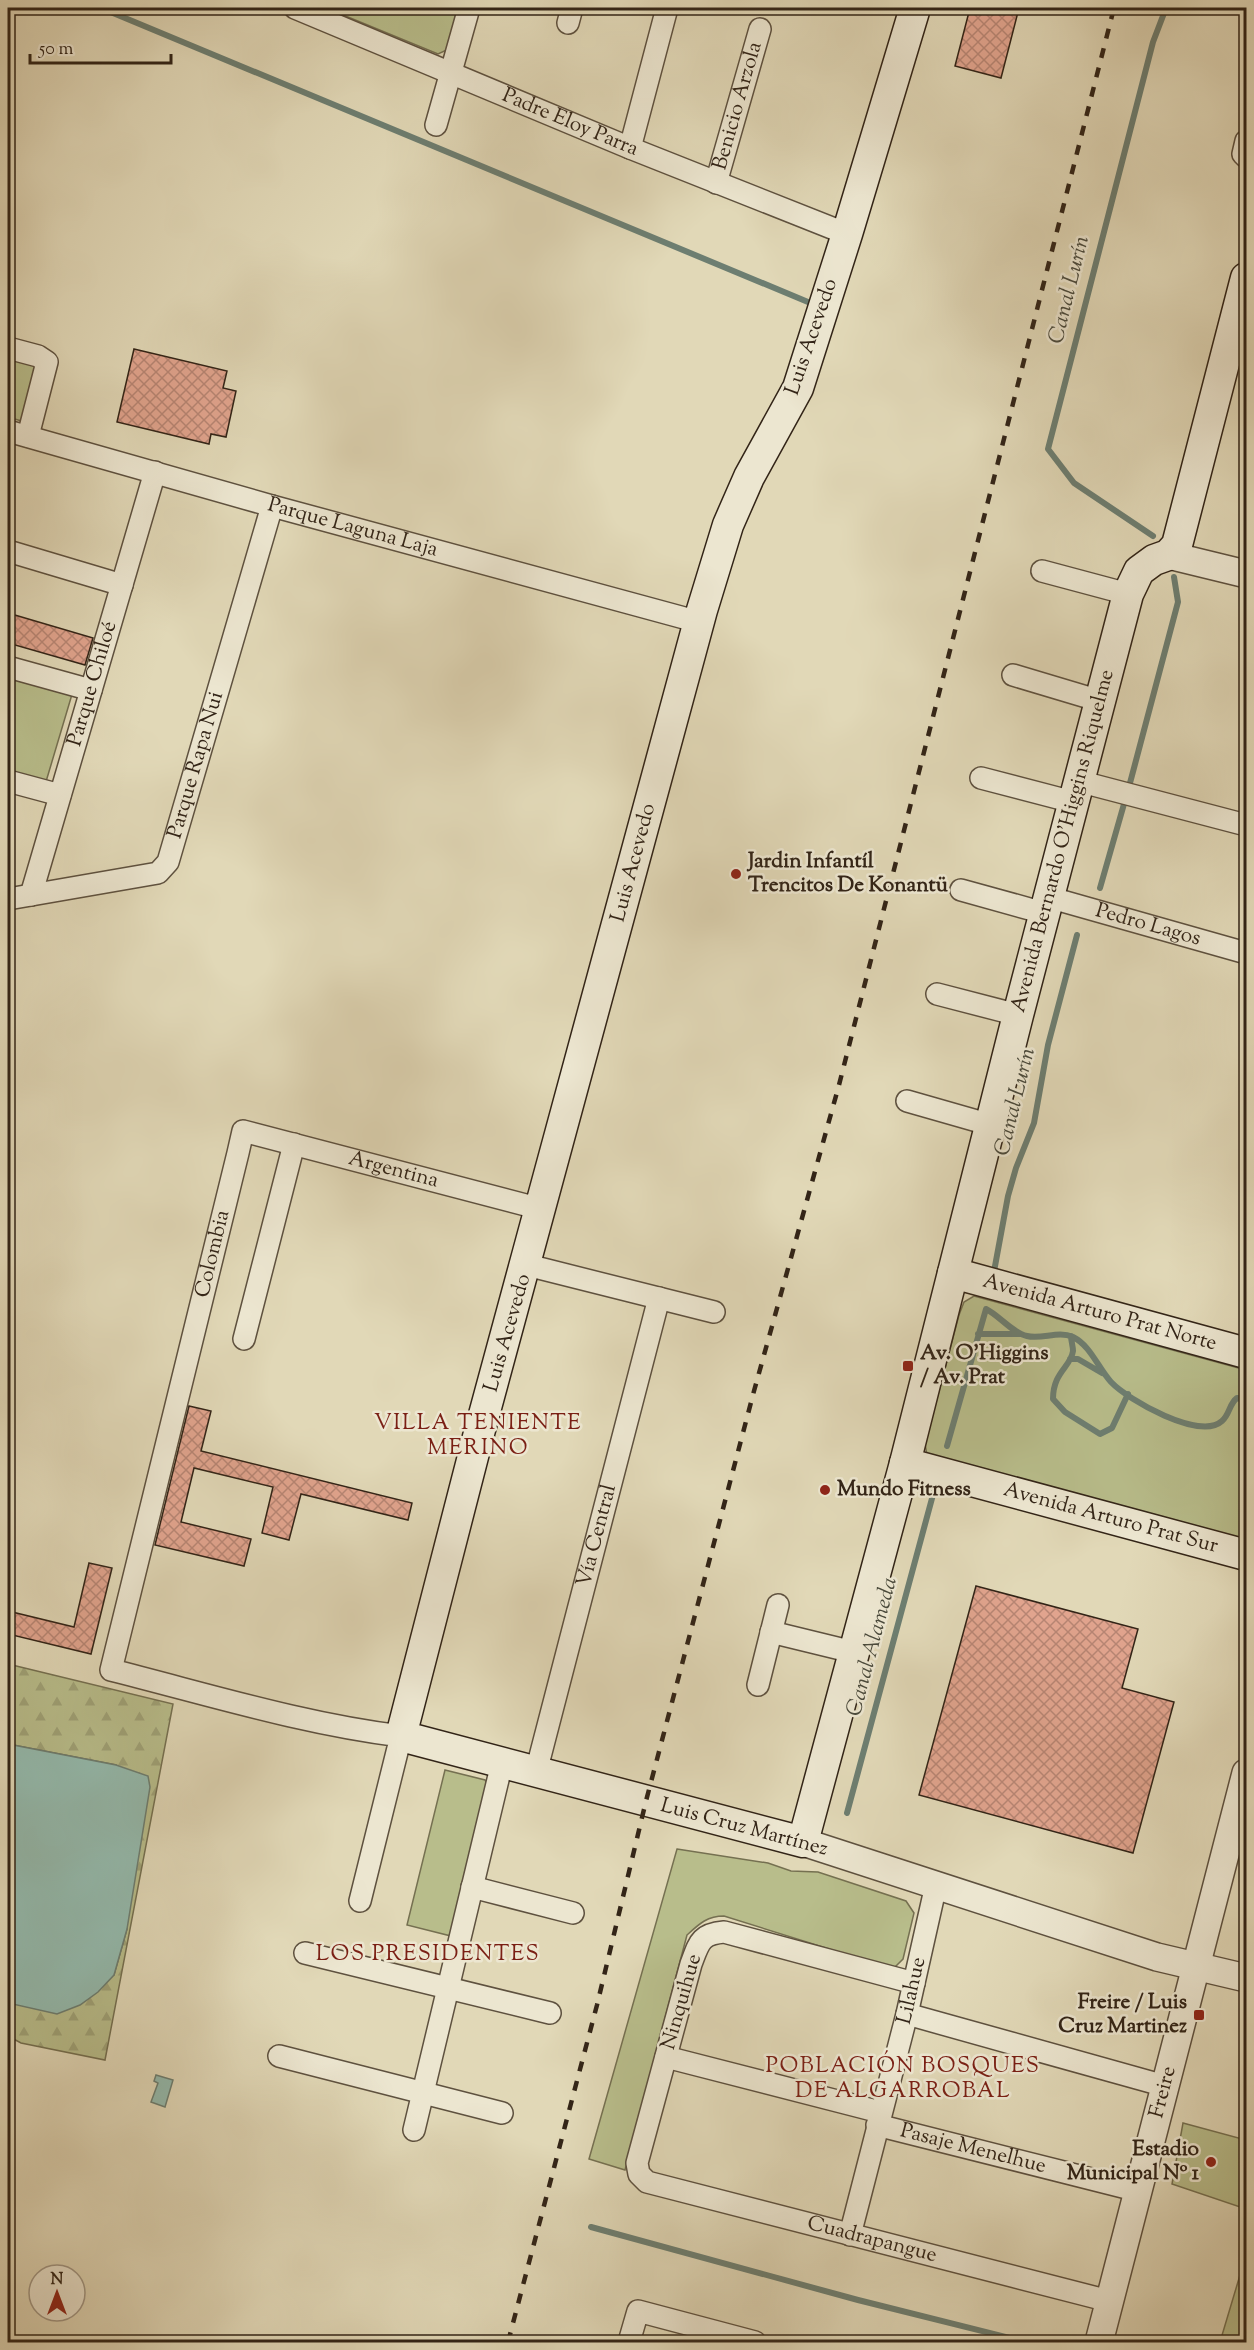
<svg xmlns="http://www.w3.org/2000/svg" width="1254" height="2350" viewBox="0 0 1254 2350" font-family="'Sorts Mill Goudy',serif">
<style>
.forest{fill:url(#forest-firs);stroke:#757051;stroke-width:1.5}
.green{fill:#b8bd8b;stroke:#757051;stroke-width:1.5}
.water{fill:#94baad;stroke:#6d7e71;stroke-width:1.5}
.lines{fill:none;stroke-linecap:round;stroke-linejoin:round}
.stream{stroke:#6d7e71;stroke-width:6}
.building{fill:url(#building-cross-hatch);stroke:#322417;stroke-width:1.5}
.minor-casing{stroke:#5e513f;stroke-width:24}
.tertiary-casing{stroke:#5e513f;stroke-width:30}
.secondary-casing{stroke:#322417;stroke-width:33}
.minor{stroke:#ece6d0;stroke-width:21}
.tertiary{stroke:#ece6d0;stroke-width:27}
.secondary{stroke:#ece6d0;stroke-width:30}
.rail{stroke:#322417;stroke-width:4.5;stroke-dasharray:10 10;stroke-linecap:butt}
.poi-dot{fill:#8f2418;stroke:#ece6d0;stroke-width:2}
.labels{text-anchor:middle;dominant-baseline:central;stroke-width:5;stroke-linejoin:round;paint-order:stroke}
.street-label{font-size:21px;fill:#322417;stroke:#ece6d0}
.poi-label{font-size:21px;font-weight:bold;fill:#322417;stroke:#ece6d0;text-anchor:start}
.water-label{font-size:22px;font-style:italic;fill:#4a4a3c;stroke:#ece6d0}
.neighbourhood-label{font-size:22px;letter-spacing:1.5px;fill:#7a1f14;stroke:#ece6d0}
</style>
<defs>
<pattern id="forest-firs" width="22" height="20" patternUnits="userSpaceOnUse" patternTransform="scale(1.5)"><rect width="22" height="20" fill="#b8bd8b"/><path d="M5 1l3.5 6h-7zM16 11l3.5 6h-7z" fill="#9fa277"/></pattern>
<pattern id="building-cross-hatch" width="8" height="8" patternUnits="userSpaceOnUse" patternTransform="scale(1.5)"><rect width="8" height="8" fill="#e1a48e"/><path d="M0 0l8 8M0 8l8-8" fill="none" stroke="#b78573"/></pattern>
</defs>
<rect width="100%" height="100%" fill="#e1d8b7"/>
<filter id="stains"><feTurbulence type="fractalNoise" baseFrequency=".00333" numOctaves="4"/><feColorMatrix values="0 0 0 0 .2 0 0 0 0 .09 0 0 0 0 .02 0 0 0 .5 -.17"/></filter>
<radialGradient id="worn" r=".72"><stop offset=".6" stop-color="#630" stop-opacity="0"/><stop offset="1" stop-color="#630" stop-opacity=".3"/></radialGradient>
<path class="forest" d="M8 1664 173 1704 105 2060 21 2043 8 2036V2003L11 2005 114 1975 127 1929 116 1765 8 1744Z"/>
<path class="green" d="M326 8H460L449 49 438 54Z
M8 356 36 364 28 423 8 417Z
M8 672 73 691 45 785 8 774Z
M974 1296 1246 1370V1544L927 1455 925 1444 959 1315 964 1302Z
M445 1770 485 1780 488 1786 451 1936 407 1925Z
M677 1849 768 1863 791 1871 818 1872 906 1901 914 1913 903 1959 893 1969 724 1916C707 1916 699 1924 687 1935L625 2170 589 2159Z
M1183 2123 1246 2140V2209L1172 2184Z
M1246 2255V2342H1220Z"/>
<path class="water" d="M8 1744 116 1765 148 1776 150 1787 127 1929 114 1975 98 1992 80 2005 57 2014 8 2003Z
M156 2075 173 2080 165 2107 151 2102 158 2083 154 2081Z"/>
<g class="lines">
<path class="stream" d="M101 8 808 302
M1153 536 1074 483 1048 449 1153 42 1166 8
M1130 783 1178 602 1174 577
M1100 888 1124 804
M993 1277 1008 1196 1016 1168 1034 1123 1048 1045 1077 935
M978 1334H1020
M1071 1336C1071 1341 1073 1346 1073 1351 1071 1367 1053 1372 1053 1399L1065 1412 1100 1434 1112 1428 1128 1394
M1070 1359H1078L1102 1373
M947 1446 986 1309C1000 1316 1011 1332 1027 1336 1042 1340 1058 1330 1073 1337 1091 1346 1098 1368 1111 1382 1128 1400 1200 1441 1222 1421 1230 1414 1229 1404 1237 1398L1246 1400
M847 1813 934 1491
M591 2227 858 2300 1026 2342"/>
</g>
<path class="building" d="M970 8H1019L1001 78 955 66Z
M134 349 227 371 223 388 236 391 226 437 211 434 209 444 117 422Z
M8 613 93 638 85 665 8 643Z
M189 1406 211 1411 201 1451 412 1503 408 1520 301 1494 289 1540 262 1533 273 1487 194 1468 181 1522 251 1539 244 1566 155 1545Z
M89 1563 112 1568 91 1654 8 1634V1611L74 1627Z
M976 1586 1138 1629 1122 1688 1174 1702 1133 1853 919 1795Z"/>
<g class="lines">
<g class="minor-casing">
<g id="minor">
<path id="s1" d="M295 8 630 148 847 234"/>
<path d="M568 23 572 8"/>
<path d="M436 125 469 8"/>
<path d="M1246 141 1243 154 1246 157"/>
<path d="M630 148 667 8"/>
<path id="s2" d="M716 183 760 29"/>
<path d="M8 348 38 356 47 362 28 436"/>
<path id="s3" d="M8 431 272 506 699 622"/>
<path d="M8 551 122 585"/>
<path d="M1042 571 1128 594"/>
<path d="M8 667 91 690"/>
<path d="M1013 675 1100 701"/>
<path d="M981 778 1073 802"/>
<path d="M8 781 60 795"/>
<path d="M1078 781 1246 825"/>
<path d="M961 890 1044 913"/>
<path id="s4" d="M31 895 155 472"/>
<path id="s5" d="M1048 897 1246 953"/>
<path id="s6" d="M8 899 158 873 168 862 272 506"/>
<path d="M937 994 1018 1015"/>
<path d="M907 1101 991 1125"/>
<path d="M527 1265 714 1312"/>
<path d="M244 1339 294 1144"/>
<path d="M771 1632 853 1652"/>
<path d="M758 1685 778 1605"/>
<path id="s7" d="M536 1772 659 1298"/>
<path d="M472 1887 573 1913"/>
<path id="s8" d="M360 1901 401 1736C303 1724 207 1694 111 1670L238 1153 243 1131 541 1209"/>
<path d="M305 1953 550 2013"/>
<path id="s9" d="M914 1983 724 1932C700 1934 699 1943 691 1964L637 2163 639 2174 647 2182 1109 2301"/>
<path d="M907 2014 1165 2086"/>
<path d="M279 2056 502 2113"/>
<path d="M666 2057 880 2112"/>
<path id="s10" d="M877 2125 1139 2191"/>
<path d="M414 2130 502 1763"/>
<path id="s11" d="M850 2235 907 2014 936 1885"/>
<path d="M629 2342 638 2311 755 2342"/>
</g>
</g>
<g class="tertiary-casing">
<g id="tertiary">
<path d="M1168 555 1246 574"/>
<path d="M803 1842 1157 1957 1246 1978"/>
<path id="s12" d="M1099 2342 1246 1773"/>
</g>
</g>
<g class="secondary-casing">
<g id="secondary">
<path id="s13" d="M915 8 847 234 798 388 749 477 728 525 702 610 478 1437 401 1736 803 1842 905 1463 1018 1015 1128 594 1139 571 1154 560 1168 555 1177 545 1246 278"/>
<path id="s14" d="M953 1273 1246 1353"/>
<path id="s15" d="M905 1463 1246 1555"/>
</g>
</g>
<use href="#minor" class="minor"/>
<use href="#tertiary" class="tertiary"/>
<use href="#secondary" class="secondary"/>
<path class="rail" d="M508 2342 597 2005 646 1801 754 1391 839 1085 1114 8"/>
</g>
<g class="poi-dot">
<circle cx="736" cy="874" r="6"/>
<rect x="902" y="1360" width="12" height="12" rx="3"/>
<circle cx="825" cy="1490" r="6"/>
<rect x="1193" y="2009" width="12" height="12" rx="3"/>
<circle cx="1211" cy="2162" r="6"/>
</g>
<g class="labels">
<g class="street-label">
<text stroke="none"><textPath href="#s2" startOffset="80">Benicio Arzola</textPath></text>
<text stroke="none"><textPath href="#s1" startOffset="298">Padre Eloy Parra</textPath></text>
<text transform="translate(812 337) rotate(-71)">Luis Acevedo</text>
<text stroke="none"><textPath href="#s3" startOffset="358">Parque Laguna Laja</textPath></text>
<text stroke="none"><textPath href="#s4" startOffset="220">Parque Chiloé</textPath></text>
<text stroke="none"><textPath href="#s6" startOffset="268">Parque Rapa Nui</textPath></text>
<text stroke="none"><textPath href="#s13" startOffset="3256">Avenida Bernardo O'Higgins Riquelme</textPath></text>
<text transform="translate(634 863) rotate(-75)">Luis Acevedo</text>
<text stroke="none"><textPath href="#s5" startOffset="104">Pedro Lagos</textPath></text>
<text stroke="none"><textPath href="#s8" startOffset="1178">Argentina</textPath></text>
<text stroke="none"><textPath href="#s8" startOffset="896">Colombia</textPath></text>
<text stroke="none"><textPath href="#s14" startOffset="152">Avenida Arturo Prat Norte</textPath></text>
<text transform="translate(508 1333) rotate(-74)">Luis Acevedo</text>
<text stroke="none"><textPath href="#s15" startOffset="213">Avenida Arturo Prat Sur</textPath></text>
<text stroke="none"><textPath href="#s7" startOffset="244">Vía Central</textPath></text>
<text transform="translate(744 1828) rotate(15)">Luis Cruz Martínez</text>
<text stroke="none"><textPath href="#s11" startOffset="252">Lilahue</textPath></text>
<text transform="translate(682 2002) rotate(-74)">Ninquihue</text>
<text stroke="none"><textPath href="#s12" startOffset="258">Freire</textPath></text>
<text stroke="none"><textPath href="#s10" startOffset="99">Pasaje Menelhue</textPath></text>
<text stroke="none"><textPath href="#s9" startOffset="708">Cuadrapangue</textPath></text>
</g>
<g class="poi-label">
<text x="748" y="862">Jardin Infantíl<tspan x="748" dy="24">Trencitos De Konantü</tspan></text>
<text x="920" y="1354">Av. O'Higgins<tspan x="920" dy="24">/ Av. Prat</tspan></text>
<text x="837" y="1490">Mundo Fitness</text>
<text x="1187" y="2003" text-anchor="end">Freire / Luis<tspan x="1187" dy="24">Cruz Martinez</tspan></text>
<text x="1199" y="2150" text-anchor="end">Estadio<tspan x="1199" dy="24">Municipal Nº 1</tspan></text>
</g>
<g class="water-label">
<text transform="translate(1070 290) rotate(-76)">Canal Lurín</text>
<text transform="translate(1016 1102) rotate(-76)">Canal Lurín</text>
<text transform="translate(873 1647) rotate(-75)">Canal Alameda</text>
</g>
<g class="neighbourhood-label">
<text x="478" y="1424">VILLA TENIENTE<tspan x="478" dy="25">MERINO</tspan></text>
<text x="428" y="1955">LOS PRESIDENTES</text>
<text x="903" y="2067">POBLACIÓN BOSQUES<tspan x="903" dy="25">DE ALGARROBAL</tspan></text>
</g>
</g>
<rect width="1254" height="2350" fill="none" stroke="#e1d8b7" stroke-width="30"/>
<rect x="9" y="9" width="1236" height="2332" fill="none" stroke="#322417" stroke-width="3"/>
<rect x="15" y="15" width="1224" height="2320" fill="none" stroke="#322417" stroke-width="1.5"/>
<g transform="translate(57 2293)"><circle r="28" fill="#ece6d0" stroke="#a29886" stroke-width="1.5"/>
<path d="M0-4.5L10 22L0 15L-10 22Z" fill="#8f2418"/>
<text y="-9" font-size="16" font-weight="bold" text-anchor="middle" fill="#322417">N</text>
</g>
<path d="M30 54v9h141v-9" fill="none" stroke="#322417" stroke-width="3"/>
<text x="39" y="54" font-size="18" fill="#322417" stroke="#ece6d0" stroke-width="4.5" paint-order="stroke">50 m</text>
<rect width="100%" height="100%" filter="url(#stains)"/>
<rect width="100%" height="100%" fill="url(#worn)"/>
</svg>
